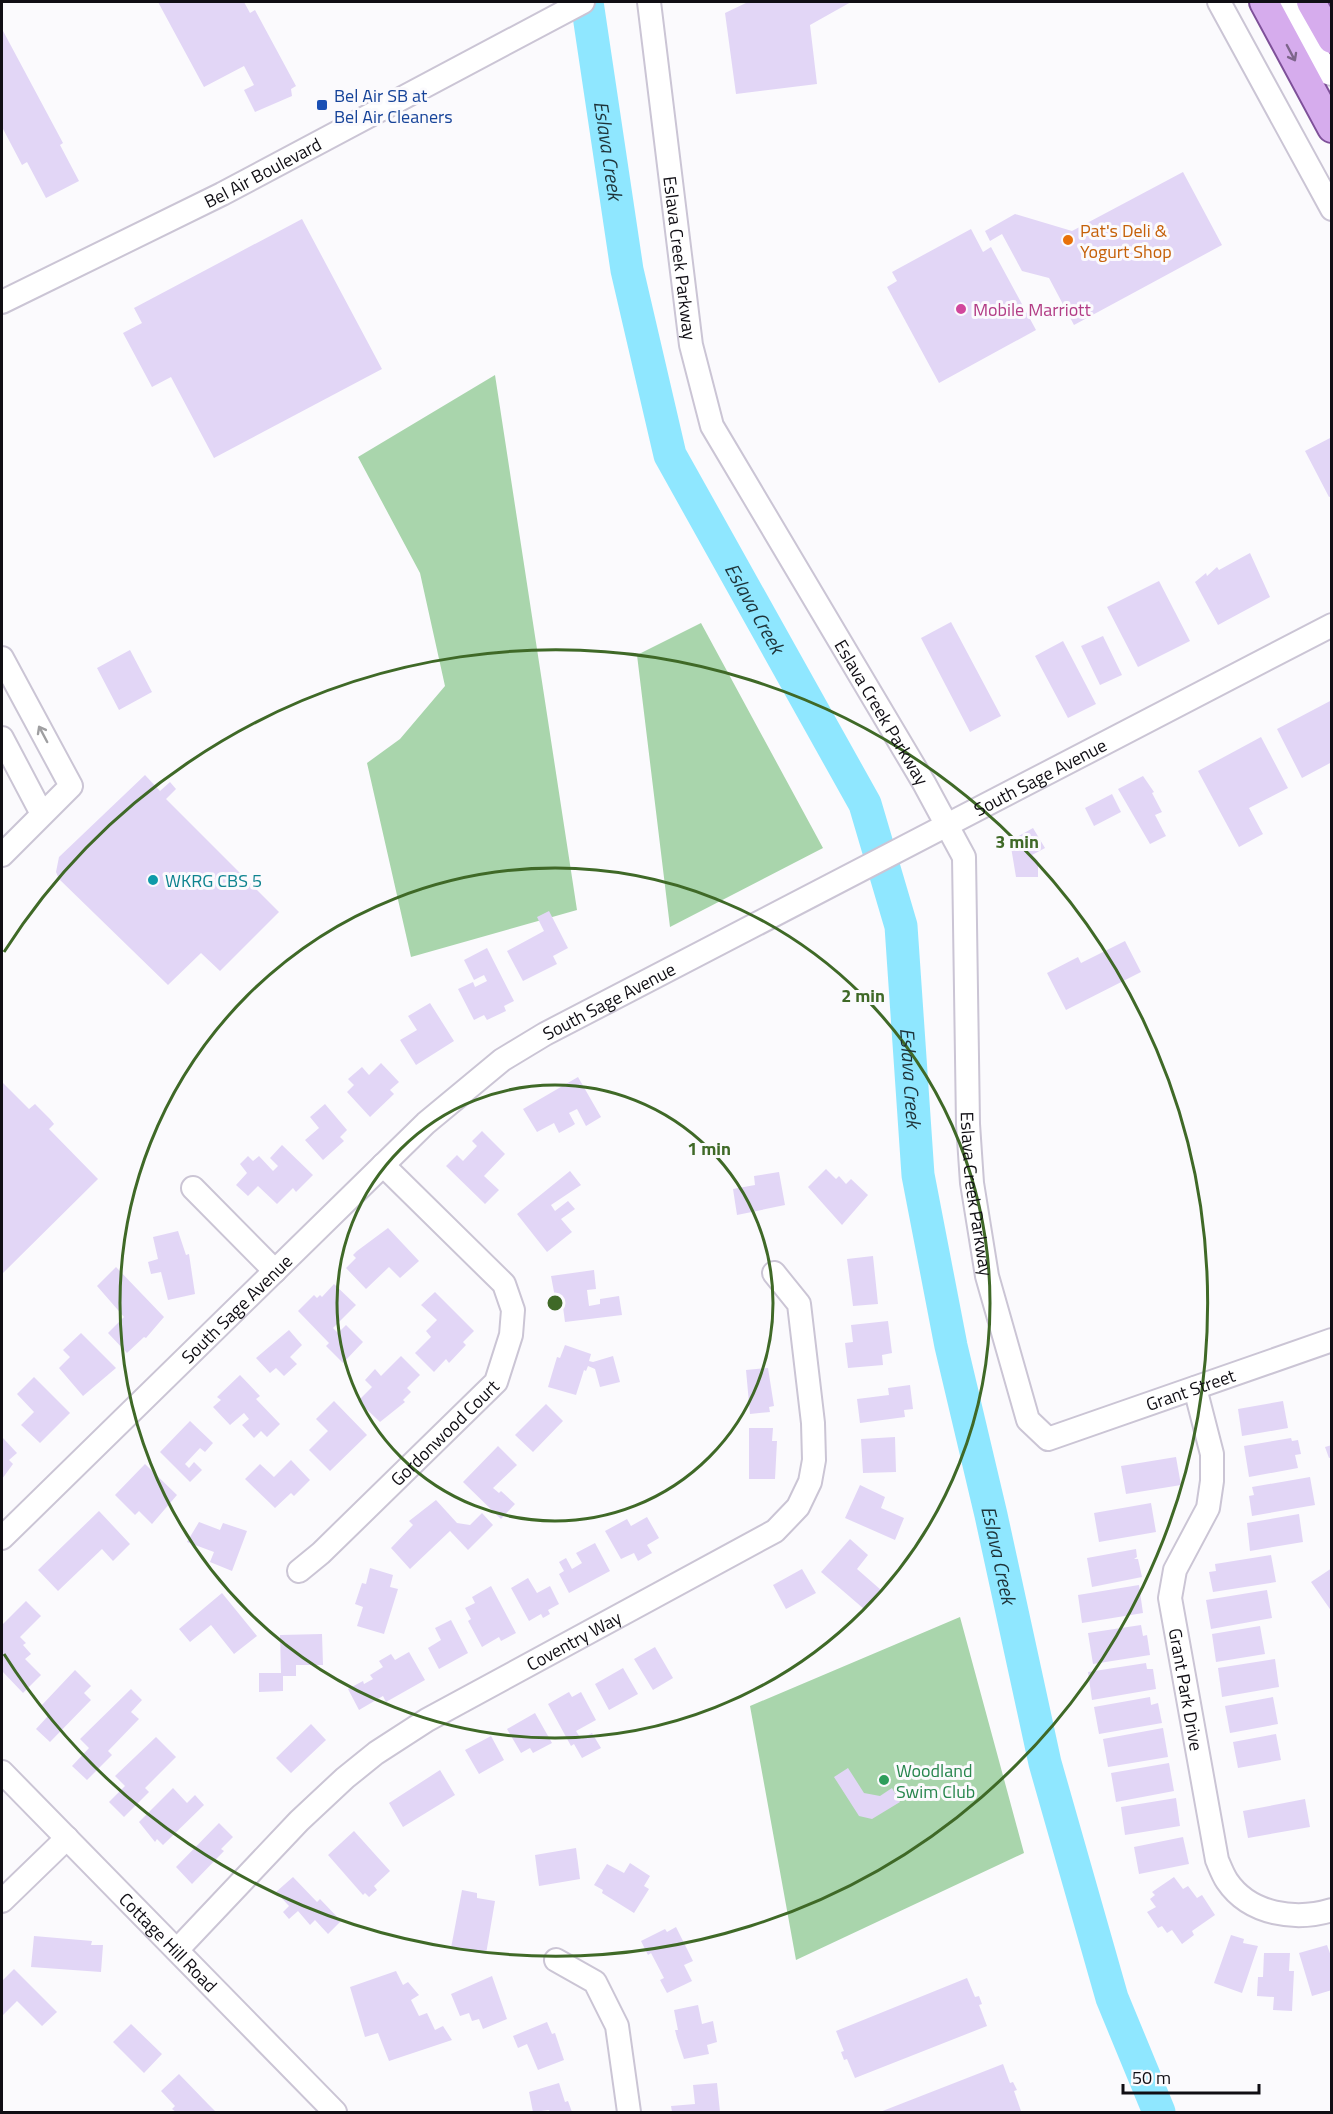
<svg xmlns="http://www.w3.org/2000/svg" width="1333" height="2114" viewBox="0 0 1333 2114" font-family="'Titillium Web',sans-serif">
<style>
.green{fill:#a9d5ac}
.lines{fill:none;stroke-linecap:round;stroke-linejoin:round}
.river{stroke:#8fe7ff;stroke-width:33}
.building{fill:#e2d6f6}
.minor-casing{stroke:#cbc5d5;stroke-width:26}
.major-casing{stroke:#7e5099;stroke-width:32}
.minor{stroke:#fff;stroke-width:22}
.major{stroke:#d6aced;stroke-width:28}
.oneway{stroke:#7d658b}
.oneway2{stroke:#9f9fa1}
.ring{fill:none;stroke:#3f6927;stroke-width:3}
.transit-dot{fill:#1a4fb4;stroke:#fbfafd;stroke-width:2}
.food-dot{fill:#e8710a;stroke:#fbfafd;stroke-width:2}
.hotel-dot{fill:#d1479c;stroke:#fbfafd;stroke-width:2}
.culture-dot{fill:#0f9aa8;stroke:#fbfafd;stroke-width:2}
.leisure-dot{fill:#2e9e5b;stroke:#fbfafd;stroke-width:2}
.labels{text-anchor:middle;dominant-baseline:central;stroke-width:6;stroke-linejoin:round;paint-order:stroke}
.transit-label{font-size:18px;fill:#164399;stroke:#fbfafd;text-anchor:start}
.street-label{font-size:18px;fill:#100e14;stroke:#fbfafd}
.food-label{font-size:18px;fill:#c56008;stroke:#fbfafd;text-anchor:start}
.hotel-label{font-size:18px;fill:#b23c85;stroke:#fbfafd;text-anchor:start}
.culture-label{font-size:18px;fill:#0d838f;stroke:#fbfafd;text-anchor:start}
.leisure-label{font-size:18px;fill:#27864d;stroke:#fbfafd;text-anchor:start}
.water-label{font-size:20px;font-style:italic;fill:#1e3339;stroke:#fbfafd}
.centre{fill:#3f6927;stroke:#fbfafd;stroke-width:3}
.ring-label{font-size:18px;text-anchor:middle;font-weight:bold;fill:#3f6927;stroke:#fbfafd;stroke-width:6;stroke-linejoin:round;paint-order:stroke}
</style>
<rect width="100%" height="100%" fill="#fbfafd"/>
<path class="green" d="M495 375 577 910 411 957 367 763 400 739 445 686 420 573 358 457Z
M701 623 823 848 670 927 637 655Z
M960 1617 1024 1853 796 1960 750 1706Z"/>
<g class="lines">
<path class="river" id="s1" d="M587 2 627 270 670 455 865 804 901 926 918 1175 951 1346 991 1515 1045 1763 1112 1998 1159 2112"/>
</g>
<path class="building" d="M158 2H244L250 13 255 10 296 86 291 89 292 96 255 112 244 90 254 85 244 66 204 87Z
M748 2H851L810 25 817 84 736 94 725 13Z
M2 29 63 143 60 145 79 181 46 198 27 162 22 165 2 127Z
M1183 172 1222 245 1074 325 1049 278 1022 271 1002 234 990 241 985 231 1015 214 1072 231Z
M302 219 382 369 214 458 171 377 152 387 123 333 142 323 134 308Z
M971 229 983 252 991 247 1036 330 939 383 887 287 897 281 892 272Z
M1332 437V496L1329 497 1305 451Z
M1250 553 1270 597 1218 625 1195 582 1206 573 1207 576 1217 567 1219 570Z
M1159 581 1190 641 1138 667 1107 607Z
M951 622 1001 716 970 732 921 638Z
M1103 636 1122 675 1100 685 1081 646Z
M1063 641 1096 704 1068 718 1035 656Z
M130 650 152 692 119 710 97 668Z
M1332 700V762L1302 778 1277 729Z
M1261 737 1288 788 1249 808 1263 834 1239 847 1198 771Z
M145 775 160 791 170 782 176 789 166 799 279 912 220 971 201 953 168 985 59 879 56 872 59 857Z
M1143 776 1154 792 1152 793 1162 812 1155 815 1166 836 1150 844 1118 789Z
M1112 794 1121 812 1094 826 1085 808Z
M1033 828 1045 848 1032 855 1038 861V877H1016L1010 841Z
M549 911 568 948 553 956 557 964 523 981 507 951 544 931 537 917Z
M1125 941 1141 972 1066 1010 1047 973 1078 957 1081 963Z
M487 948 514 1001 504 1006 506 1011 487 1020 484 1015 474 1020 458 989 473 982 475 987 487 981 484 975 474 980 464 960Z
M430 1003 454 1041 416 1065 400 1040 417 1030 408 1016Z
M381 1063 399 1082 390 1090 394 1094 370 1117 347 1092 354 1085 348 1079 362 1067 369 1075Z
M578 1077 601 1117 586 1126 577 1109 569 1113 575 1124 572 1126 559 1133 554 1123 537 1132 523 1109Z
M2 1082 29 1109 35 1104 50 1119 54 1124 49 1129 98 1179 2 1274Z
M325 1104 347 1130 340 1137 344 1141 323 1160 305 1140 319 1128 310 1117Z
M482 1131 505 1154 484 1176 499 1190 485 1204 446 1166 457 1155 463 1161 477 1146 472 1141Z
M282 1145 313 1175 296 1192 293 1188 277 1204 258 1186 248 1196 236 1185 247 1173 240 1164 248 1156 253 1161 259 1156 273 1171 278 1166 270 1158Z
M826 1169 836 1179 839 1176 846 1184 851 1179 868 1195 842 1225 808 1187Z
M570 1171 581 1185 551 1205 555 1211 568 1201 575 1209 561 1219 572 1232 547 1252 517 1214Z
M779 1172 785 1205 737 1215 733 1189 755 1185 754 1176Z
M388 1228 419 1261 400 1278 389 1267 366 1289 346 1268 356 1258 353 1255 357 1251Z
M178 1231 186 1255 189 1254 195 1294 168 1300 161 1272 151 1274 148 1262 158 1259 153 1237Z
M873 1256 878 1304 853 1306 847 1259Z
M116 1267 164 1317 146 1338 144 1337 127 1353 108 1333 124 1317 97 1286Z
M594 1270 596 1289 587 1290 589 1306 600 1304V1299L619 1296 622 1315 565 1322 563 1307 557 1308 551 1276Z
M334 1284 356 1305 333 1328 338 1333 346 1325 363 1342 343 1363 326 1346 329 1343 298 1311 314 1295 317 1298 320 1295 322 1297Z
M435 1292 474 1331 463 1342 466 1345 449 1363 446 1359 434 1372 415 1353 431 1337 426 1331 437 1320 421 1305Z
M888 1321 892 1353 882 1355 883 1365 848 1368 845 1343 853 1342 851 1325Z
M289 1330 302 1345 290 1357 297 1364 284 1376 276 1368 270 1373 256 1358Z
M81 1333 116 1368 83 1396 59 1368 70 1357 63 1350Z
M565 1345 591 1354 589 1361 593 1362 613 1356 620 1382 600 1387 595 1369 588 1366 586 1371 584 1370 576 1395 548 1387 557 1357 560 1358Z
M401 1356 420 1375 407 1388 411 1392 403 1400 405 1402 380 1422 358 1401 372 1387 365 1380 375 1369 381 1376Z
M768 1368 774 1406 769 1407 770 1412 750 1414 746 1370Z
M240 1375 260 1396 256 1399 280 1424 267 1437 261 1431 254 1438 242 1425 249 1419 244 1413 230 1425 213 1407 221 1400 217 1397Z
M34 1377 70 1413 40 1443 21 1425 34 1412 17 1394Z
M910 1385 913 1409 904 1410 905 1417 860 1423 857 1399 889 1395 888 1388Z
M334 1401 367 1435 330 1471 309 1450 328 1431 316 1419Z
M1283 1401 1288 1428 1242 1436 1238 1409Z
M546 1404 563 1421 533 1452 515 1435Z
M190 1421 213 1443 205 1452 200 1448 185 1464 189 1468 194 1462 202 1470 190 1482 160 1452Z
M749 1428H773L772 1441H777L775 1479H749Z
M2 1437 17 1453 9 1460 13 1464 2 1479Z
M895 1437 896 1472 863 1473 861 1439Z
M1291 1438 1292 1441 1298 1440 1301 1454 1295 1455 1298 1468 1249 1477 1244 1446Z
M1332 1445V1457L1329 1458 1325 1447Z
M498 1446 517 1465 493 1488 499 1493 501 1491 515 1504 501 1519 463 1482Z
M1176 1457 1181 1485 1126 1494 1121 1466Z
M291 1460 310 1480 294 1496 291 1493 275 1508 245 1479 260 1464 274 1477Z
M145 1464 177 1495 152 1524 139 1511 135 1515 115 1495Z
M1310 1477 1315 1505 1252 1516 1249 1496 1254 1495 1252 1487Z
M860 1485 885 1497 881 1508 904 1518 895 1540 845 1518Z
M436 1500 457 1523 470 1525 482 1513 493 1525 468 1550 450 1531 410 1569 391 1548 413 1525 409 1521Z
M1151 1503 1156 1532 1099 1542 1094 1513Z
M99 1511 130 1544 113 1561 102 1549 58 1591 38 1570Z
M1299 1514 1303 1542 1250 1551 1247 1523Z
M647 1517 659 1538 647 1545 652 1553 638 1561 634 1553 621 1559 605 1531 627 1519 631 1526Z
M199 1522 220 1530 223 1523 247 1531 232 1571 210 1562 214 1552 187 1542Z
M850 1539 868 1555 857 1569 881 1590 864 1609 821 1572Z
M595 1543 610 1571 569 1593 559 1574 564 1571 559 1562 566 1558 572 1569 582 1563 576 1553Z
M1136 1549 1137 1557 1134 1559H1138L1142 1577 1092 1587 1087 1558Z
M1271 1555 1276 1582 1213 1592 1209 1572 1216 1571 1215 1564Z
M370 1568 393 1575 390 1587 398 1589 384 1634 357 1626 363 1607 355 1604 362 1583 366 1584Z
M1332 1568V1612L1311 1582Z
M802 1569 816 1593 786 1609 773 1585Z
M528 1578 537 1593 550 1586 559 1604 548 1610 550 1614 543 1618 541 1614 529 1621 511 1588Z
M1139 1585 1143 1613 1082 1623 1078 1595Z
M491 1586 516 1633 501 1641 499 1637 482 1647 468 1621 471 1619 465 1608 475 1603 472 1597Z
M1267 1590 1272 1618 1211 1629 1206 1600Z
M222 1593 257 1636 234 1654 211 1625 190 1642 179 1629Z
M26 1601 41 1616 20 1637 26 1643 23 1645 31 1654 25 1659 41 1675 23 1693 2 1671V1625Z
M451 1620 468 1653 439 1669 428 1648 441 1640 435 1628Z
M1141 1625 1143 1636 1147 1635 1150 1655 1093 1664 1088 1633Z
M1260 1626 1265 1654 1216 1662 1212 1634Z
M322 1634 323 1665H296V1676H283V1691L259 1692V1673H281L280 1635Z
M655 1647 673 1678 653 1690 634 1659Z
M409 1652 425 1680 386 1702 383 1696 359 1710 348 1689 363 1681 364 1684 373 1679 370 1675 383 1667 379 1661 391 1654 395 1660Z
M1275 1659 1279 1687 1222 1697 1218 1668Z
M1146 1663 1147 1669H1153L1156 1689 1092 1700 1088 1672Z
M623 1668 638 1694 609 1710 595 1684Z
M75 1670 91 1686 84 1693 91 1700 50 1742 36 1729 48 1716 41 1706Z
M131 1689 142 1700 131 1712 139 1719 108 1751 112 1755 87 1780 72 1766 89 1748 80 1739Z
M569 1692 572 1697 581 1692 596 1720 576 1731 581 1739 592 1733 601 1748 582 1758 574 1744 571 1746 548 1704Z
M1150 1697 1151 1705 1158 1703 1162 1723 1099 1734 1094 1707Z
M1273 1697 1278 1724 1230 1733 1225 1706Z
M535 1713 552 1743 533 1753 530 1748 521 1753 507 1729Z
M311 1724 326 1740 291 1773 276 1758Z
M1163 1728 1168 1757 1108 1767 1103 1739Z
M1276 1734 1281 1760 1238 1768 1233 1742Z
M491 1736 504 1760 479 1774 465 1750Z
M156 1737 176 1757 145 1788 149 1792 124 1817 109 1802 125 1786 115 1776Z
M1169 1763 1174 1791 1116 1802 1111 1773Z
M848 1768 864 1793 880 1796 892 1788 900 1802 872 1819 859 1816 834 1777Z
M440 1770 455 1795 403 1827 389 1803Z
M173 1788 187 1803 195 1795 204 1805 163 1845 157 1839 155 1842 139 1822Z
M1176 1798 1180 1826 1125 1835 1121 1807Z
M1305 1799 1310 1827 1248 1838 1243 1811Z
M219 1823 233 1837 221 1849 224 1851 192 1884 176 1867Z
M354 1831 390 1871 374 1886 377 1890 369 1897 365 1893 363 1895 328 1855Z
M1183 1837 1189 1864 1139 1874 1134 1847Z
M576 1848 580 1879 539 1886 535 1855Z
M630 1863 650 1876 644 1886 649 1889 634 1913 602 1893 603 1890 594 1885 607 1864 624 1873Z
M293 1877 317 1902 320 1899 341 1921 328 1934 315 1920 310 1925 298 1911 289 1919 283 1912 289 1906 276 1892Z
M1174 1877 1183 1889 1188 1886 1197 1898 1202 1895 1215 1915 1192 1931 1194 1935 1182 1944 1172 1930 1167 1933 1162 1926 1158 1928 1147 1912 1156 1907 1150 1899 1155 1895 1152 1892Z
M462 1890 477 1893V1898L495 1901 486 1954 451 1948Z
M676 1927 693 1961 684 1965 692 1981 667 1993 660 1980 664 1978 651 1953 648 1955 641 1941 665 1929 667 1932Z
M1231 1935 1244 1939 1243 1943 1258 1946 1242 1993 1214 1983Z
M34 1936 92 1941 91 1945H103L101 1972 31 1967Z
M1327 1945 1332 1959V1990L1312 1996 1299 1953Z
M1264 1953H1290L1289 1971H1294L1292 2011 1273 2010 1274 1997 1257 1996 1258 1977H1263Z
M14 1969 57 2012 42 2026 17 2001 2 2016V1981Z
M396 1971 403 1985 408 1982 419 1995 411 2000 419 2016 427 2013 435 2030 443 2026 452 2040 389 2061 378 2033 365 2037 350 1987Z
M492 1976 507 2019 483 2029 479 2019 472 2021 469 2013 460 2016 451 1994Z
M967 1978 975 1997 979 1996 982 2004 979 2005 987 2026 855 2078 847 2059 844 2060 841 2052 844 2051 836 2031Z
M698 2005 702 2024 713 2021 717 2042 707 2045 709 2054 684 2059 677 2038 675 2030H678L674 2010Z
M547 2022 552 2034 555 2033 564 2060 538 2070 527 2044 518 2048 513 2036Z
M131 2024 162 2054 144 2073 113 2042Z
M1003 2064 1010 2083 1013 2082 1017 2090 1014 2091 1021 2111 880 2112Z
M179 2074 208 2104 216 2112H176L172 2109 175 2106 161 2091Z
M559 2083 565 2102 568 2101 572 2112H550L549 2110 533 2112 529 2092Z
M717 2083 720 2112H672L671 2106 695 2104 693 2085Z"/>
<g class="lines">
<g class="minor-casing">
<g id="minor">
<path id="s2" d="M649 2 691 345 712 426 924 783 964 857 968 1124 972 1183 987 1276 1028 1420 1048 1439 1332 1340"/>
<path d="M1219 2 1332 209"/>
<path d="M1287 2 1328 73 1332 74"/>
<path id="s3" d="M2 302 222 194 583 2"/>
<path d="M2 658 71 786 2 855"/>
<path d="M2 738 42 814"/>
<path d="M193 1188 275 1271"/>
<path id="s4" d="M1195 1388 1212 1454V1481L1208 1508 1175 1570 1170 1598 1217 1860C1220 1867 1223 1875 1227 1881 1250 1915 1296 1921 1332 1910"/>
<path id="s5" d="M2 1538 426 1123 502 1060 545 1034 1332 625"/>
<path id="s6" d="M299 1571 321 1553 496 1382 511 1335 513 1310 504 1284 383 1165"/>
<path id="s7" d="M2 1772 335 2112"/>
<path d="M2 1901 67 1838"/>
<path id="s8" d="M177 1950 299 1821 345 1778 376 1753 427 1720 775 1531 798 1507 810 1482 814 1460 813 1423 799 1304 774 1273"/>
<path d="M556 1960 595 1982 617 2026 629 2112"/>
</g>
</g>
<g class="major-casing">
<path id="major" d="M1264 2 1332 128
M1311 2 1332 39"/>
</g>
<use href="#minor" class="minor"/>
<use href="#major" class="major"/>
</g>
<defs><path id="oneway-shaft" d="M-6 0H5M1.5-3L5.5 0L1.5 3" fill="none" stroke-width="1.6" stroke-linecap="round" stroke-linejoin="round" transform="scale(1.5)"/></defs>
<use class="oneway" href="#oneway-shaft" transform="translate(1291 53) rotate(62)"/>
<use class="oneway2" href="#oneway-shaft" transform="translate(43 734) rotate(-118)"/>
<g class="ring">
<circle cx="555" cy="1303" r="218"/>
<circle cx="555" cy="1303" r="435"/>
<path d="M4 952A653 653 0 1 1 4 1654"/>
</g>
<rect class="transit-dot" x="316" y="99" width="12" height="12" rx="3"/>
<circle class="food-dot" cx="1068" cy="240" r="6"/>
<circle class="hotel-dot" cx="961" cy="309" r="6"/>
<circle class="culture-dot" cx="153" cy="880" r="6"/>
<circle class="leisure-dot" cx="884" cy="1780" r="6"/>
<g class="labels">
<g class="transit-label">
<text x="334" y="95">Bel Air SB at<tspan x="334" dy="21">Bel Air Cleaners</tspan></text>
</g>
<g class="street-label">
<text stroke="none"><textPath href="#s3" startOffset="291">Bel Air Boulevard</textPath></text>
<text stroke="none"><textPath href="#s2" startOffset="258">Eslava Creek Parkway</textPath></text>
<text stroke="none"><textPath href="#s2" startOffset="762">Eslava Creek Parkway</textPath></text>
<text stroke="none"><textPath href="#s5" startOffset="1300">South Sage Avenue</textPath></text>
<text stroke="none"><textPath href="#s5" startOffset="814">South Sage Avenue</textPath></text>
<text stroke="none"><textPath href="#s2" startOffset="1266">Eslava Creek Parkway</textPath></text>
<text stroke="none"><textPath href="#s5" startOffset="328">South Sage Avenue</textPath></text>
<text stroke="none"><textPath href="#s2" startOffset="1677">Grant Street</textPath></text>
<text stroke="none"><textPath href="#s6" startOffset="201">Gordonwood Court</textPath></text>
<text stroke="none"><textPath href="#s8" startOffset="508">Coventry Way</textPath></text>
<text stroke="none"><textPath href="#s4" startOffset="314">Grant Park Drive</textPath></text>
<text stroke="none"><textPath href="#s7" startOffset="238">Cottage Hill Road</textPath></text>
</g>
<g class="food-label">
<text x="1080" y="230">Pat's Deli &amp;<tspan x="1080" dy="21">Yogurt Shop</tspan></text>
</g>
<g class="hotel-label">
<text x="973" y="309">Mobile Marriott</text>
</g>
<g class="culture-label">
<text x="165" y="880">WKRG CBS 5</text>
</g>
<g class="leisure-label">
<text x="896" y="1770">Woodland<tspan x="896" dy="21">Swim Club</tspan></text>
</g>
<g class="water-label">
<text stroke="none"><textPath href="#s1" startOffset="150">Eslava Creek</textPath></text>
<text stroke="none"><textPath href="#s1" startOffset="636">Eslava Creek</textPath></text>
<text stroke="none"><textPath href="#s1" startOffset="1140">Eslava Creek</textPath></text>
<text stroke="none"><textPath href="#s1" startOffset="1626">Eslava Creek</textPath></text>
</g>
</g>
<circle cx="555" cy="1303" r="9" class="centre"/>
<g class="ring-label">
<text x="1017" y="848">3 min</text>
<text x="863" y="1002">2 min</text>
<text x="709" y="1155">1 min</text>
</g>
<rect width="1333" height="2114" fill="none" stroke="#100e14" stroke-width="6"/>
<path d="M1123 2084v9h136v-9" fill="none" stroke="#100e14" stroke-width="3"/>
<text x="1132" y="2084" font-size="18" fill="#100e14" stroke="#fbfafd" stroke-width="4.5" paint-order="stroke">50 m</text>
</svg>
